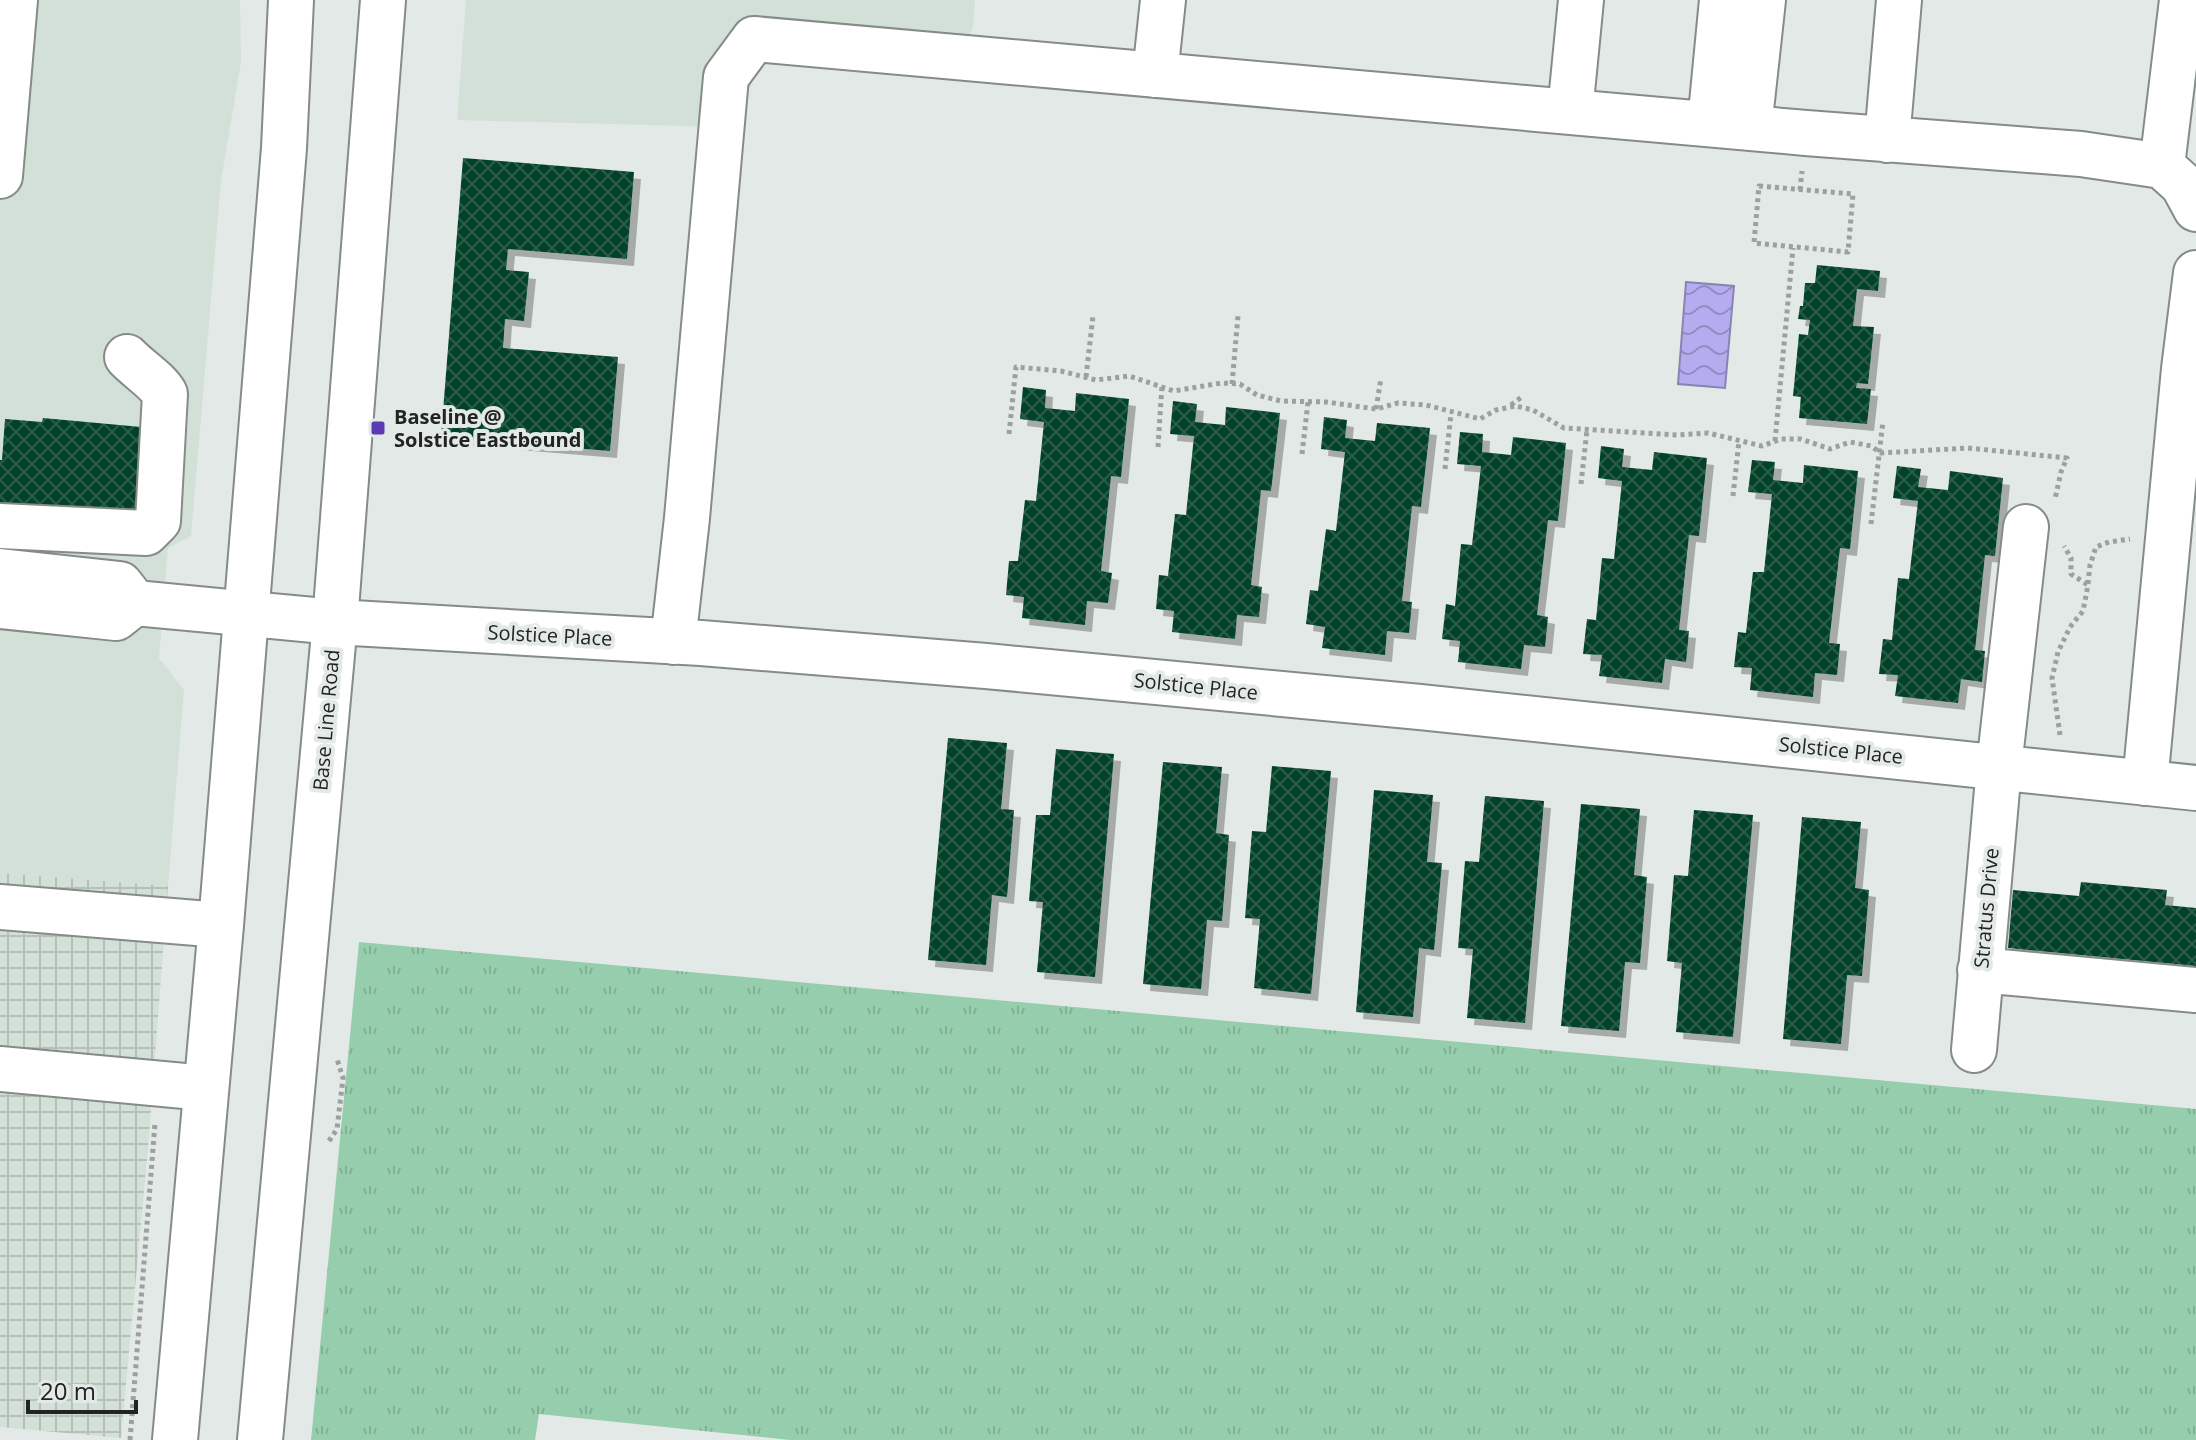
<svg xmlns="http://www.w3.org/2000/svg" width="2196" height="1440" viewBox="0 0 2196 1440" font-family="'Open Sans',sans-serif">
<style>
.built{fill:#d3e0d8}
.industrial{fill:url(#industrial-grid)}
.grass{fill:url(#grass-tufts)}
.water{fill:url(#water-waves);stroke:#8883b2;stroke-width:2}
.building{fill:url(#building-cross-hatch);filter:url(#shadow)}
.lines{fill:none;stroke-linecap:round;stroke-linejoin:round}
.minor-casing{stroke:#858b87;stroke-width:48}
.major-casing{stroke:#858b87;stroke-width:48}
.path{stroke:#9ca19f;stroke-width:5;stroke-dasharray:4 4;stroke-linecap:butt}
.minor{stroke:#fff;stroke-width:44}
.major{stroke:#fff;stroke-width:44}
.poi-dot{fill:#5a3bb3;stroke:#e3e9e6;stroke-width:3}
.labels{text-anchor:middle;dominant-baseline:central;stroke-width:8;stroke-linejoin:round;paint-order:stroke}
.poi-label{font-size:20px;font-weight:bold;fill:#222423;stroke:#e3e9e6;text-anchor:start}
.street-label{font-size:20px;fill:#222423;stroke:#e3e9e6}
</style>
<defs>
<pattern id="industrial-grid" width="8" height="8" patternUnits="userSpaceOnUse" patternTransform="scale(2)"><rect width="8" height="8" fill="#d3e0d8"/><path d="M0 4h8M4 0v8" fill="none" stroke="#b5c0b9"/></pattern>
<pattern id="grass-tufts" width="24" height="20" patternUnits="userSpaceOnUse" patternTransform="scale(2)"><rect width="24" height="20" fill="#96cead"/><path d="M3 7l-1-3M5 7V3M7 7l1-3M15 17l-1-3M17 17v-4M19 17l1-3" fill="none" stroke="#81b195"/></pattern>
<pattern id="water-waves" width="16" height="10" patternUnits="userSpaceOnUse" patternTransform="scale(2)"><rect width="16" height="10" fill="#b4acef"/><path d="M0 5q4-4 8 0t8 0" fill="none" stroke="#928cc1"/></pattern>
<pattern id="building-cross-hatch" width="8" height="8" patternUnits="userSpaceOnUse" patternTransform="scale(2)"><rect width="8" height="8" fill="#064329"/><path d="M0 0l8 8M0 8l8-8" fill="none" stroke="#2b5b47"/></pattern>
<filter id="shadow"><feDropShadow dx="7" dy="7" stdDeviation="0" flood-color="#0004"/></filter>
</defs>
<rect width="100%" height="100%" fill="#e3e9e6"/>
<path class="built" d="M0 0H240L241 62 221 181 191 536 168 548 159 658 184 690 168 886 0 873Z
M466 0H975L973 28 948 71 780 56 760 67 748 91 721 127 457 120Z"/>
<path class="industrial" d="M0 873 168 886 148 1148 121 1438 0 1427Z"/>
<path class="grass" d="M359 942 2196 1109V1440H790L539 1414 535 1440H311Z"/>
<path class="water" d="M1686 282 1734 286 1725 388 1678 384Z"/>
<path class="building" d="M463 158 634 172 627 259 508 249 506 270 529 272 524 321 505 319 503 348 618 357 610 451 441 437Z
M1817 265 1880 271 1878 291 1857 289 1853 326 1874 327 1868 384 1857 383 1856 388 1871 389 1867 424 1799 418 1801 397 1793 396 1799 334 1808 335 1810 320 1798 319 1800 306H1803L1805 283H1815Z
M1023 387 1046 390 1045 408 1075 411 1076 393 1129 399 1121 477 1111 476 1101 571 1112 573 1108 603 1087 601 1085 625 1022 618 1024 597 1006 595 1009 561H1018L1025 500 1036 501 1044 422 1020 419Z
M1173 401 1197 404 1195 422 1225 425 1226 407 1280 413 1271 491 1261 490 1251 585 1262 587 1259 617 1237 615 1235 639 1172 632 1174 611 1156 609 1159 575 1168 576 1175 514 1186 515 1194 436 1170 434Z
M1324 417 1347 420 1345 438 1375 441 1377 423 1430 428 1421 507 1412 506 1402 601 1412 602 1409 633 1387 631 1385 655 1322 648 1325 627 1306 624 1310 590 1318 591 1326 529 1336 531 1345 452 1321 449Z
M43 418 152 428 145 520 0 512V460H2L5 419 42 422Z
M1460 432 1483 434 1482 452 1511 455 1513 437 1566 443 1558 521 1548 520 1537 615 1548 617 1545 647 1524 645 1521 669 1458 662 1460 641 1442 639 1446 604 1455 606 1461 544 1472 545 1481 466 1457 464Z
M1601 446 1624 449 1622 467 1652 470 1654 452 1707 458 1699 536 1689 535 1679 630 1689 631 1686 662 1665 659 1662 683 1599 676 1602 655 1583 654 1587 619 1596 620 1602 558 1614 559 1622 481 1598 478Z
M1752 460 1775 462 1773 480 1803 483 1804 465 1858 471 1850 549 1840 548 1829 643 1840 644 1837 675 1815 673 1813 697 1750 690 1752 668 1734 667 1738 632 1746 633 1753 572H1764L1772 494 1748 492Z
M1897 466 1921 469 1918 487 1948 490 1950 471 2003 478 1995 556 1985 555 1975 650 1985 651 1982 682 1961 679 1958 703 1895 696 1898 675 1879 674 1883 639 1892 640 1898 578 1909 579 1918 501 1893 498Z
M948 738 1007 743 1001 809 1014 810 1007 897 992 895 986 965 928 960Z
M1056 749 1114 754 1095 977 1037 972 1043 902 1029 901 1036 815H1050Z
M1163 762 1222 767 1216 833 1229 835 1222 921 1207 920 1201 989 1143 984Z
M1272 766 1331 771 1311 994 1254 988 1260 919 1245 918 1252 831 1266 832Z
M1374 790 1433 795 1427 862 1442 863 1434 950 1419 948 1413 1017 1356 1012Z
M1485 796 1544 801 1525 1023 1467 1018 1473 949 1458 948 1465 861 1479 862Z
M1581 804 1640 809 1634 875 1647 877 1640 963 1625 962 1619 1031 1561 1026Z
M1694 810 1753 815 1733 1037 1676 1032 1682 963 1667 961 1674 875 1688 876Z
M1802 817 1861 822 1855 888 1869 890 1862 976 1847 975 1841 1044 1783 1039Z
M2081 882 2167 890 2165 905 2196 908V966L2008 948 2013 890 2079 896Z"/>
<g class="lines">
<g class="minor-casing">
<path id="minor" d="M1155 75 1163 0
M1570 112 1581 0
M1710 124 1722 0
M1749 128 1763 0
M1887 140 1899 0
M2162 166 2182 0
M0 176 15 0
M0 526 146 533 158 521 165 394C157 380 138 369 127 357
M0 571 120 584 135 603
M0 606 116 618 135 603 335 622 701 643 986 666 1420 707 2196 788
M673 642 687 518 726 77 754 39 1806 133 2081 154 2162 166 2183 185 2196 209
M2145 783 2184 369 2196 273
M0 907 221 925
M1980 970 2196 990
M1974 1050 1999 767 2026 527
M0 1069 206 1088"/>
</g>
<g class="major-casing">
<path id="major" d="M175 1440 221 925 284 148 291 0
M260 1440 335 622 383 0"/>
</g>
<path class="path" d="M1759 186 1853 194 1848 252 1754 243Z
M1800 190 1802 171
M1086 377 1093 316
M1232 384 1238 316
M1511 405 1523 396
M1376 409 1381 378
M1009 434 1016 367 1061 371 1096 380 1129 376 1174 391 1221 383 1240 384 1257 395 1281 401 1326 402 1376 409 1398 403 1426 405 1480 419 1496 410 1516 406 1533 410 1564 428 1678 435 1708 433 1762 446 1781 439H1801L1830 449 1850 442 1871 446 1881 453 1968 448 2067 458 2061 472 2055 499
M1775 441 1793 248
M1158 447 1162 385
M1302 454 1308 402
M1445 469 1451 414
M1581 484 1587 430
M1733 496 1739 441
M1871 524 1883 421
M2088 584 2090 565 2096 547 2109 542 2130 539
M2060 735 2052 678 2058 652 2070 627 2083 611 2088 585 2071 574V558L2064 546
M329 1141 337 1129 343 1078 337 1059
M130 1440 155 1123"/>
<use href="#minor" class="minor"/>
<use href="#major" class="major"/>
</g>
<rect class="poi-dot" x="370" y="420" width="16" height="16" rx="4"/>
<g class="labels">
<g class="poi-label">
<text x="394" y="416">Baseline @<tspan x="394" dy="23">Solstice Eastbound</tspan></text>
</g>
<g class="street-label">
<text transform="translate(550 635) rotate(3)">Solstice Place</text>
<text transform="translate(1196 686) rotate(6)">Solstice Place</text>
<text transform="translate(326 720) rotate(-85)">Base Line Road</text>
<text transform="translate(1841 750) rotate(6)">Solstice Place</text>
<text transform="translate(1986 908) rotate(-85)">Stratus Drive</text>
</g>
</g>
<path d="M28 1400v12h108v-12" fill="none" stroke="#222423" stroke-width="4"/>
<text x="40" y="1400" font-size="24" fill="#222423" stroke="#e3e9e6" stroke-width="6" paint-order="stroke">20 m</text>
</svg>
